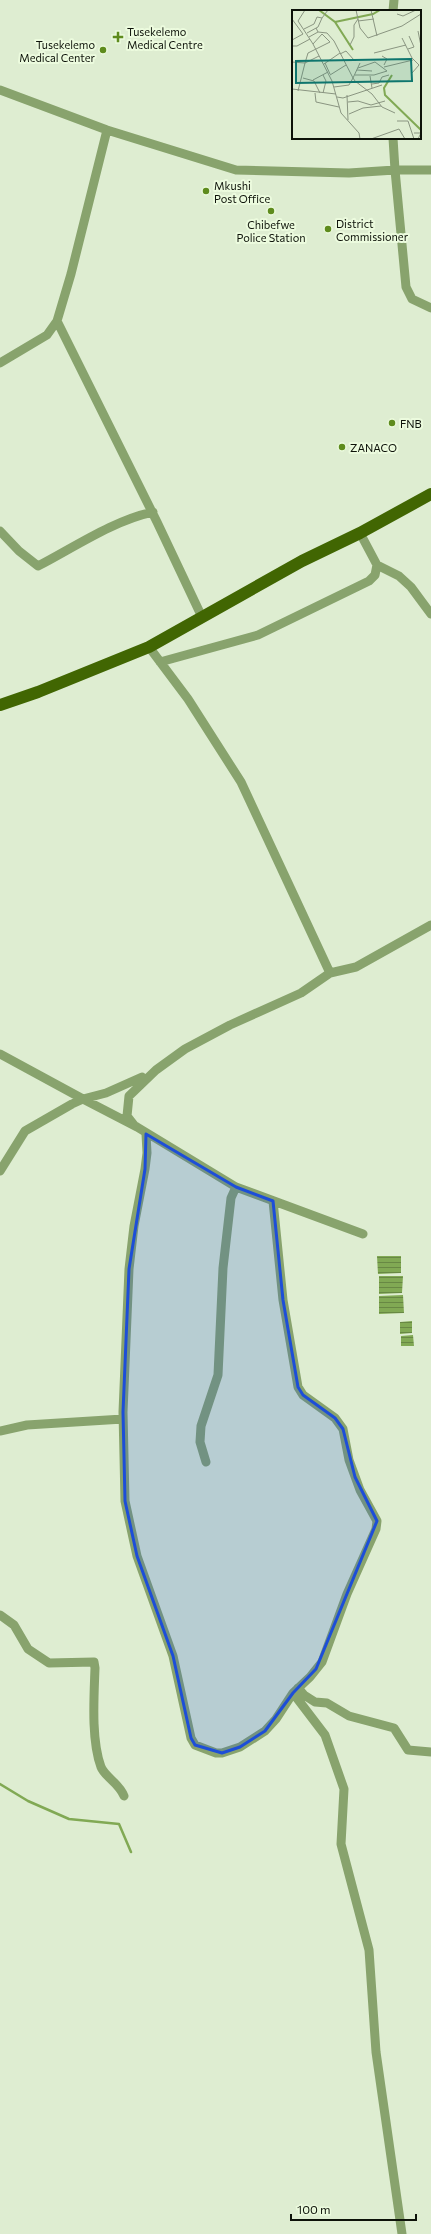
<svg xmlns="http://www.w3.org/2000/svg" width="431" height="2234" viewBox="0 0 431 2234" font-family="Commissioner,sans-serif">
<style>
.water{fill:url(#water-rules)}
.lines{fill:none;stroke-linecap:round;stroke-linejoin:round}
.stream{stroke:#81a954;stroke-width:2.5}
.minor{stroke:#88a36d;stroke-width:9}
.major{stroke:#416602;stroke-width:12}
.marked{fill:#1d4ed8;fill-opacity:0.2;stroke:#1d4ed8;stroke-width:3;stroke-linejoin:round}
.poi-dot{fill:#5e8b1d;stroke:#ecfbde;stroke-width:1.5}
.labels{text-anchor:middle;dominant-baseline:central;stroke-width:4;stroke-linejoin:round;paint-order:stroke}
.poi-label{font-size:11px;fill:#0d1209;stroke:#ecfbde;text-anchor:start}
.inset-river{fill:none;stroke:#81a954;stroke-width:2}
.inset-road{fill:none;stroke:#8a9581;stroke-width:1}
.view{fill:#0f766e;fill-opacity:0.15;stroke:#0f766e;stroke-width:2}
.inset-edge{fill:none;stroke:#0d1209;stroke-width:2}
</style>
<defs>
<pattern id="water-rules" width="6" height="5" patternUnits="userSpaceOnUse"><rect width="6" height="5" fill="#81a954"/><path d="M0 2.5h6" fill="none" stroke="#688844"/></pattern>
</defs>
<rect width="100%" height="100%" fill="#deedd1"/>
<path class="water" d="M401 1256V1273L378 1274 377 1256Z
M379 1276H403L402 1293 379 1294Z
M403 1295 404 1313 379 1314V1296Z
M412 1321V1333L400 1334V1322Z
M413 1335 414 1346H401V1336Z"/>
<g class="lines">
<path class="stream" d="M0 1784 28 1801 69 1819 119 1824 131 1852"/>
<path class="minor" d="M393 11 394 0
M0 90 107 130 236 170 349 173 395 170 406 287 412 299 431 308
M393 138 395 170H431
M57 321 157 522 201 615
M0 363 47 335 57 321 71 274 107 130
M0 531 19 551 38 566C73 548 114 520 153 512
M360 533 377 565 399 576 411 587 431 614
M149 647 188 699 241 782 330 973
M160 662 258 635 369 581 375 575 377 565
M0 1054 83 1099 106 1093 142 1077
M134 1125 127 1116 129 1096 156 1070 185 1049 230 1025 301 993 330 973 356 967 431 925
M146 1134 147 1153 145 1169 134 1226 129 1269 123 1412 125 1501 137 1556 173 1656 191 1738 195 1745 216 1753H222L240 1747 265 1731 276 1719 293 1693 310 1677 322 1662 347 1594 376 1529 377 1521 360 1490 349 1460 343 1429 335 1418 303 1395 298 1387 283 1300 273 1201
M0 1171 25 1131 72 1104 83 1099 137 1127 236 1187 363 1234
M0 1431 27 1425 123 1419
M206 1462 200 1442 201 1426 218 1375 223 1268 231 1198 236 1187
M0 1615 14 1625 28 1649 49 1663 94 1662 95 1668C94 1697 91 1740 101 1767 105 1777 119 1783 124 1796
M298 1688 304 1695 315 1702 327 1703 349 1716 394 1728 408 1750 431 1752
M293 1693 325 1735 344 1789 341 1844 369 1950 376 2052 402 2234"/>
<path class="major" d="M0 705 38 692 149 647 302 561 360 533 431 494"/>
</g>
<path class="marked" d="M146 1134 236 1187 273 1201 283 1300 298 1387 303 1395 335 1418 343 1429 355 1477 377 1521 316 1669 293 1693 265 1731 240 1747 222 1753 195 1745 191 1738 173 1656 137 1556 125 1501 123 1412 129 1269 145 1169Z"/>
<g class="poi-dot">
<path d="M116 31h4v4h4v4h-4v4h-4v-4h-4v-4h4z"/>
<circle cx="103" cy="50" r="4"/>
<circle cx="206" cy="191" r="4"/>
<circle cx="271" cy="211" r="4"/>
<circle cx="328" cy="229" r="4"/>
<circle cx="392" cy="423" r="4"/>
<circle cx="342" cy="447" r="4"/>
</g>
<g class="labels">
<g class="poi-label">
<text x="127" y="31">Tusekelemo<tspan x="127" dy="13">Medical Centre</tspan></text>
<text x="95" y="44" text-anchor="end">Tusekelemo<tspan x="95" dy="13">Medical Center</tspan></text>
<text x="214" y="185">Mkushi<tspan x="214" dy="13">Post Office</tspan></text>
<text x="336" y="223">District<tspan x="336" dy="13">Commissioner</tspan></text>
<text x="271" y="224" text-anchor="middle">Chibefwe<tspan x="271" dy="13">Police Station</tspan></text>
<text x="400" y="423">FNB</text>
<text x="350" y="447">ZANACO</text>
</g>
</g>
<g transform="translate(292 10)">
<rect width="129" height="129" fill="#deedd1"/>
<path class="inset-river" d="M27 0 43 12 61 40M43 12 81 4 88 0H109M100 65 92 78 93 85 129 120"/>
<path class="inset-road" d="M64 0 68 18 76 28 110 16 129 4M79 0 85 26M105 4 111 6 124 0M0 9 11 24M66 11 82 9M12 19 22 14 25 7 30 8 36 0M126 21 129 36M26 22 35 23 42 31 61 68 57 75 42 77M15 23 26 17 30 8M17 27 26 22 24 18M110 28 120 48 127 55 120 63M0 30 11 24M21 34 40 71 49 103 67 123 68 129M58 35 62 27V15L66 9M0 36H5L18 29M116 39 122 37 117 26M82 43 114 35M48 44 54 41 62 50M90 46 95 49 92 55M0 52 13 53 16 43 38 32 30 24 21 34 6 11 13 0M33 53 38 64M68 53 61 68 63 71 80 84 90 97 103 103M32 54 48 43M92 57 121 50M65 60 80 61M38 65 54 55M63 65H82L95 61 83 52 66 58M78 66 80 78M11 68 22 71 28 83M21 70 36 62M80 74 87 73 90 67 97 65M0 79 44 84M6 81 13 53 27 46M23 83 24 92 47 97M31 83 34 71 31 65M55 85 56 110M45 87 51 88 90 75M56 92 66 91 79 95 93 91M57 104 71 98 89 96M105 111H116L122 129M122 123H129L126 129M79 129 107 119 113 129"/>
<path class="view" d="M119 49 120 71 4 73V51Z"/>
<rect width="129" height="129" class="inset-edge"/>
</g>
<path d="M291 2214v6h125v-6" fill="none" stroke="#0d1209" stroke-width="2"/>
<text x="297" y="2214" font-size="12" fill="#0d1209" stroke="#ecfbde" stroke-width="3" paint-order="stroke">100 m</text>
</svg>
